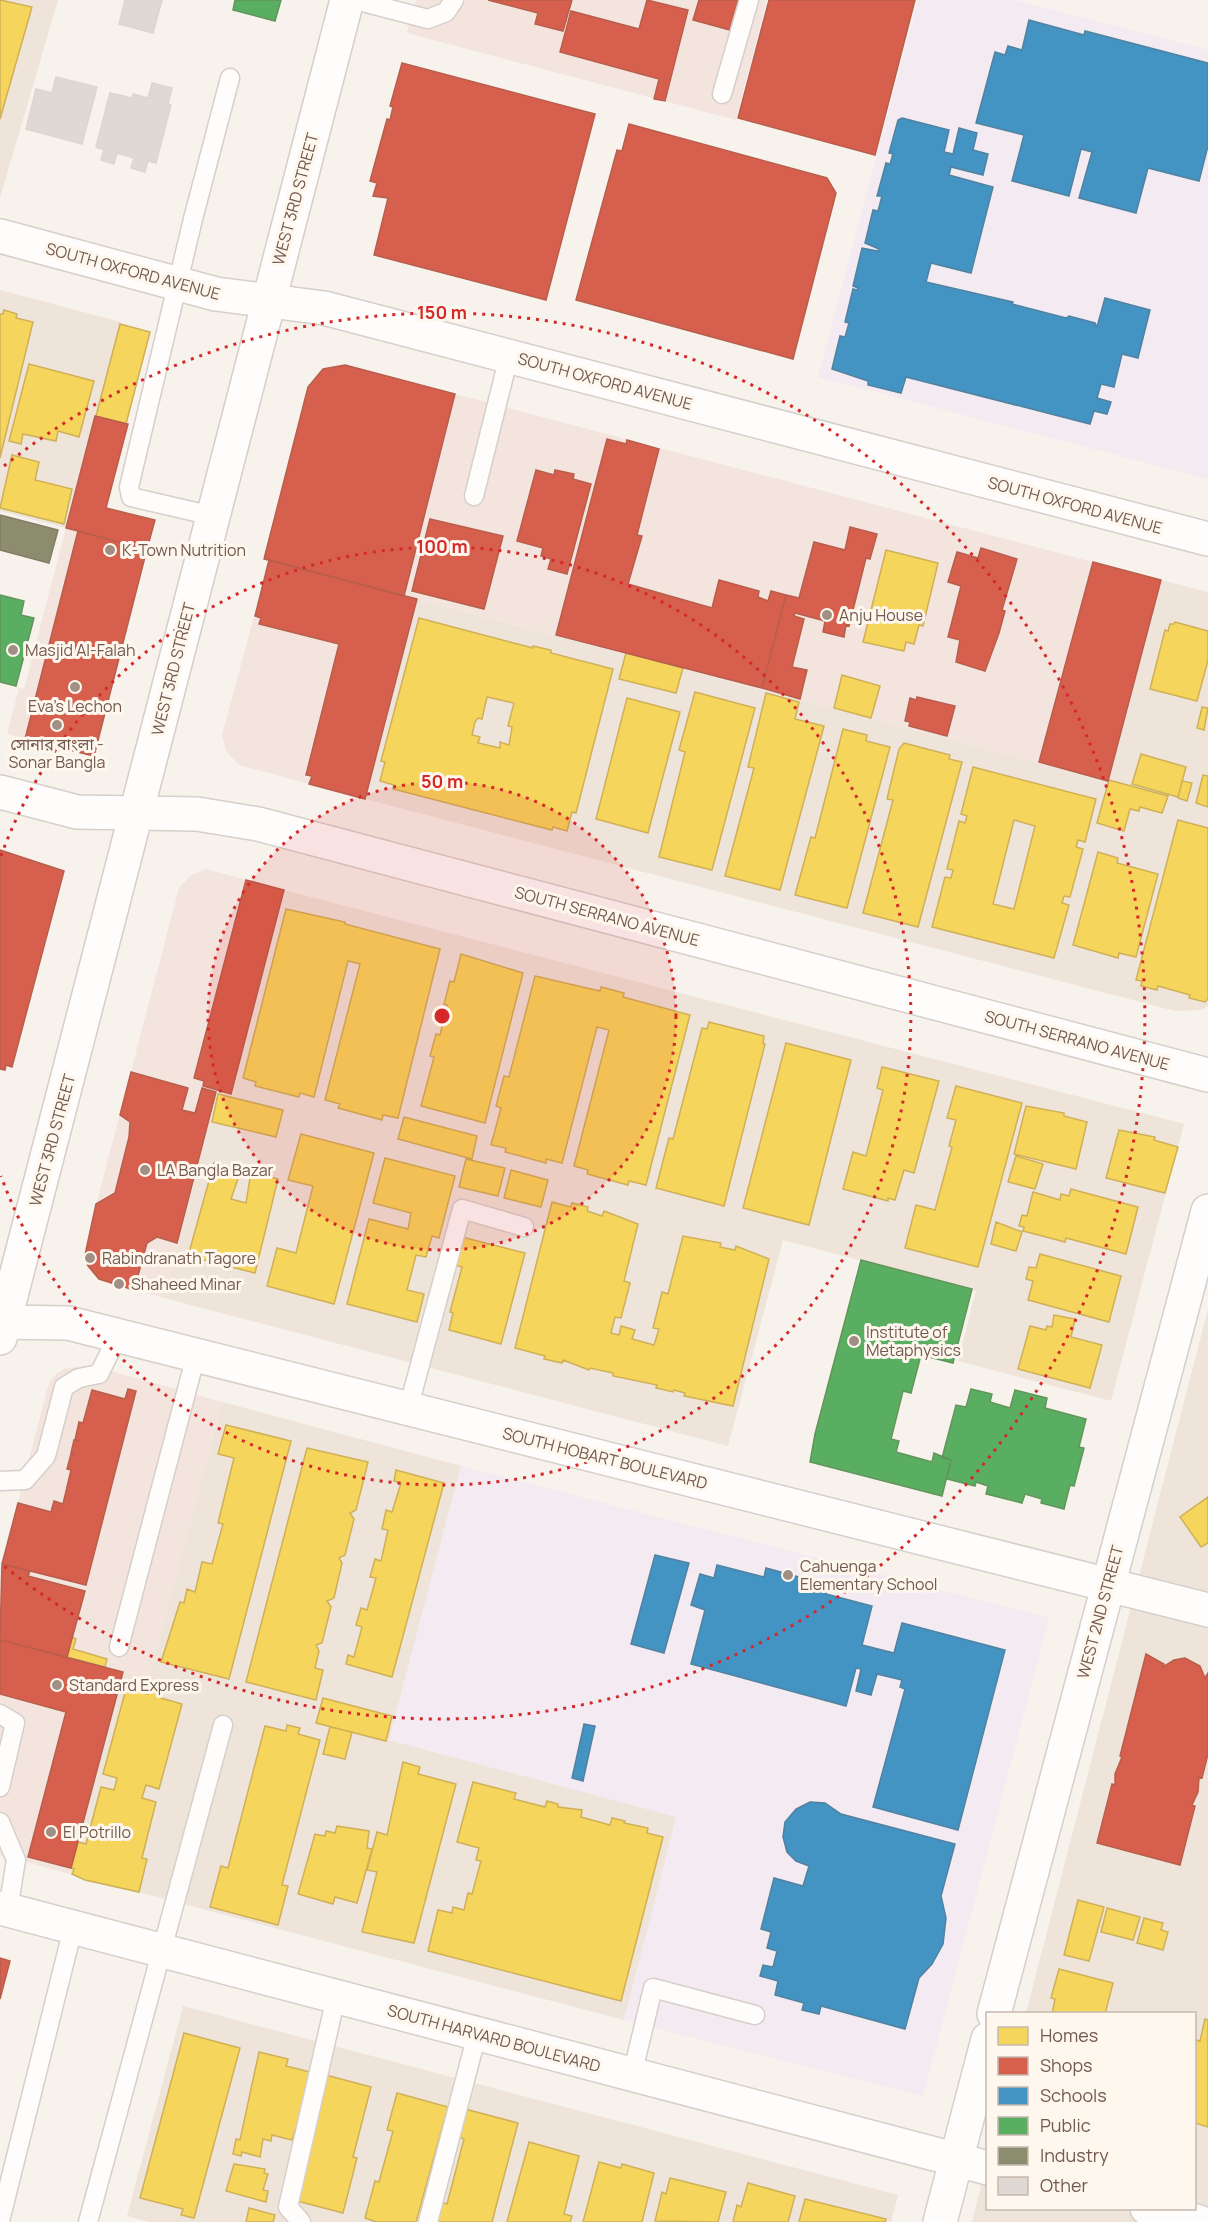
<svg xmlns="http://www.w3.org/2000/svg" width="1208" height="2222" viewBox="0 0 1208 2222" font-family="Manrope,'Noto Sans Bengali',sans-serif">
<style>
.residential{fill:#efe4da}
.commercial{fill:#f4e4de}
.education{fill:#f3eaf2}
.homes{fill:#f6d55c;stroke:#cfb058;stroke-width:1.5;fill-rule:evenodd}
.shops{fill:#d6604d;stroke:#b85e4d;stroke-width:1.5}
.schools{fill:#4393c3;stroke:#5182a0;stroke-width:1.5}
.public{fill:#5aae61;stroke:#62945b;stroke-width:1.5}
.industry{fill:#8c8c6e;stroke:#847d64;stroke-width:1.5}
.building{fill:#e0d8d2;stroke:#dfd5ce;stroke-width:1.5}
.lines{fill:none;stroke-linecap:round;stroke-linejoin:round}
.service-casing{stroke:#d6cfca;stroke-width:21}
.minor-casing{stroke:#d6cfca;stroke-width:36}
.tertiary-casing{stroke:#d6cfca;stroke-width:36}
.secondary-casing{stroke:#d6cec8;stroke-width:36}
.service{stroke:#fefdfc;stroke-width:18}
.minor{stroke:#fefdfc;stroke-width:33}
.tertiary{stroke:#fefdfc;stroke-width:33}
.secondary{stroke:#fefdfc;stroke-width:33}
.ring{fill:none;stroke:#d62828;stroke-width:3;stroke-dasharray:3 6}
.poi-dot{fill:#a18f85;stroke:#fef7ee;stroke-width:2}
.labels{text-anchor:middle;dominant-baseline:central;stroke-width:6;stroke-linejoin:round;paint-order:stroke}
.street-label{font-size:16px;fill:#73594e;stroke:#fef7ee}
.poi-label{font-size:16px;fill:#73594e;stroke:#fef7ee;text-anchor:start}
.centre{fill:#d62828;stroke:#fef7ee;stroke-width:3}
.ring-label{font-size:18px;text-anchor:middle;font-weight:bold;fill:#d62828;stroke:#fef7ee;stroke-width:6;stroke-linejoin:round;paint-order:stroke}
</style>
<rect width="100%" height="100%" fill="#f7f2ec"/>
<path class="residential" d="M0 0H58L0 198Z
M0 290 121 322 66 528 0 511Z
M1161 580 1208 592V1006L1201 1010 1175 1011 365 799 417 599 1108 781Z
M284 890 1184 1124 1111 1401 958 1361 976 1291 783 1240 728 1446 164 1298 217 1090 231 1093Z
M1208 1309V2222H972L987 2163 988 2208H1194V2014L1026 2013Z
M222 1402 461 1466 389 1740 677 1816 624 2020 70 1874 123 1672 149 1678Z
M183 2006 898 2195 891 2222H149L127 2216Z"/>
<path class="commercial" d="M416 0H767L736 120 407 33Z
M345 365 1161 580 1108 781 418 599 365 799 239 765 226 751 222 735 269 561 264 559 308 387 323 369Z
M66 528 147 549 94 756 7 734 19 688 24 689Z
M206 869 284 890 231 1094 217 1090 164 1298 99 1279 88 1266 85 1247 179 888 190 876Z
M89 1365 222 1402 149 1679 123 1672 70 1874 0 1855V1572L48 1386 55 1375 64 1369Z"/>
<path class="education" d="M918 0H1015L1208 50V479L818 377Z
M461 1466 1049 1618 923 2096 624 2020 676 1817 389 1740Z"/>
<path class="homes" d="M0 0 32 7 0 119Z
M4 310 17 314 16 318 33 322 0 458V314H3Z
M120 324 150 332 126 424 96 416Z
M29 364 94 381 79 437 58 431 56 441 23 434 21 444 9 441Z
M12 455 39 462 35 480 72 489 64 524 0 508Z
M886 550 938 563 923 626 919 625 914 644 906 642 904 651 863 642Z
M419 618 533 648V646L551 650V653L613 669 576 813 572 812 567 831 553 827 552 830 393 789 394 785 380 781 385 762 381 761ZM487 697 514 703 508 726 512 727 509 745 500 742V748L478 743 480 737 472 735 475 722 478 718 482 719Z
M1175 622 1208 631V660L1197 701 1150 689 1165 630 1168 631 1170 624H1174Z
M626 653 683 668 676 693 619 679Z
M842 675 880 686 871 718 834 708Z
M695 692 755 708 712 870 659 857 685 752 679 750Z
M766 693 799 702 795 719 824 726 780 890 725 876 754 768 748 767Z
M627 698 680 712 648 833 596 819Z
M1202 707 1208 708 1204 730 1197 728Z
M843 729 867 735 866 741 890 747 847 908 795 895 811 837 815 838Z
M904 743 950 755 949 759 962 762 918 927 863 913 893 800 887 799 899 749Z
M1141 754 1186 767 1178 797 1132 784Z
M973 767 1096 799 1085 842 1078 840 1076 847 1083 849 1070 897 1064 896 1062 903 1069 905 1054 958 932 927 945 877 951 878 953 870 947 869 959 821 965 823 967 816 961 814ZM1014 820 1035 826 1014 909 993 904Z
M1203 775 1208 776V807L1196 803Z
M1109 780 1168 796 1162 813 1140 807 1139 811 1130 809 1124 831 1097 823Z
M1182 781 1192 783 1187 801 1178 798Z
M1178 820 1208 828V999L1205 1002 1189 998 1190 995 1158 986 1157 990 1141 986 1142 981 1136 980Z
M1098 852 1118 858 1117 863 1158 874 1136 957 1119 953 1118 958 1073 945Z
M286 909 345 922V924L440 949 398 1118 383 1115 382 1120 338 1108 340 1104 325 1100 360 964 348 961 314 1097 300 1093 299 1097 255 1086 256 1082 243 1078Z
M461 954 523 973 485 1123 421 1106 434 1057 430 1056 436 1034 440 1035 447 1005 444 1004 450 981 454 982Z
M535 976 600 991 601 987 624 993 623 997 690 1015 646 1185 629 1181 628 1185 587 1174 588 1170 574 1166 609 1030 597 1027 562 1163 546 1159V1163L505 1152 506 1148 491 1145 501 1108 496 1106 504 1076 509 1077Z
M709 1022 764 1036 763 1043 765 1044 724 1206 656 1188 669 1138 673 1139 702 1028 707 1029Z
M786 1043 851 1060 809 1225 743 1208Z
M882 1067 939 1081 914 1173 904 1170 895 1200 888 1198V1201L843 1189 853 1152 866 1156 883 1090 877 1088Z
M956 1086 1022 1103 978 1267 905 1248 916 1205 935 1210 952 1147 949 1146 956 1120 947 1118Z
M218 1094 283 1110 276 1137 212 1122Z
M1026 1106 1064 1113V1116L1087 1122 1076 1169 1014 1154Z
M404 1117 477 1136 472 1159 398 1139Z
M1119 1130 1155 1137 1154 1140 1178 1147 1165 1193 1106 1178Z
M301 1134 374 1153 334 1304 267 1286 277 1248 296 1253 313 1186 288 1180Z
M1016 1156 1043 1164 1035 1189 1008 1182Z
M385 1158 455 1176 439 1238 432 1236 426 1257 416 1255 407 1290 424 1294 417 1322 347 1304 369 1219 408 1229 411 1213 373 1203Z
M466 1159 505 1168 498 1196 459 1187Z
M214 1163 241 1170 231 1199 246 1203 251 1172 278 1179 255 1273 188 1256Z
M511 1170 548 1180 541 1207 504 1198Z
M1071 1189 1138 1207 1126 1254 1066 1238 1065 1242 1023 1231 1024 1227 1019 1226 1022 1215 1027 1216 1033 1192 1060 1200 1061 1194 1069 1196Z
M552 1202 571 1207 572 1203 588 1207 587 1211 602 1216 604 1211 638 1224 624 1281 630 1283 621 1318 615 1317 611 1333 619 1335 621 1326 635 1330 632 1339 654 1345 659 1329 653 1328 662 1292 668 1294 683 1236 721 1243 720 1247 735 1250 736 1246 769 1259 733 1406 684 1396 685 1393 674 1390 673 1392 656 1388 657 1385 613 1376V1373L590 1368 589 1370 563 1360 562 1363 544 1359 545 1356 515 1348Z
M996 1222 1022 1232 1016 1251 991 1244Z
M462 1237 525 1253 501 1344 449 1330 453 1313 450 1312 462 1267 455 1265Z
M1040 1254 1121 1276 1109 1322 1028 1300 1033 1281 1026 1279 1029 1267 1036 1268Z
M1054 1315 1075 1319 1071 1337 1102 1345 1090 1388 1018 1369 1030 1326 1046 1330 1047 1326 1052 1327Z
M226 1425 291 1441 229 1679 161 1662 180 1602 184 1603 187 1589 195 1592 202 1562 212 1564 223 1524 218 1523 234 1458 218 1454Z
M307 1448 368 1462 356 1510 350 1513 354 1519 345 1555 339 1558 342 1563 334 1598 327 1601 331 1607 322 1643 316 1645 319 1651 315 1668 323 1670 316 1700 246 1682Z
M396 1470 444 1483 392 1677 346 1664 348 1655 354 1657 362 1627 356 1625 361 1608 367 1610 376 1578 370 1577 375 1559 381 1561 388 1530 382 1529 386 1510 392 1512 401 1483 394 1481Z
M1208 1497V1543L1201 1547 1180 1517Z
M72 1637 76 1639 73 1649 107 1659 105 1667 67 1657Z
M126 1689 148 1694 149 1689 163 1692 161 1698 182 1704 159 1789 146 1785 142 1798 156 1802 142 1858 147 1859 139 1892 85 1880 72 1874 74 1869 71 1868 78 1842 86 1844 101 1787 114 1790 117 1778 103 1774Z
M323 1698 392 1716 386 1741 316 1723Z
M287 1725 300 1728 298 1734 320 1740 282 1885 288 1886 278 1925 210 1907 221 1866 228 1868 265 1726 286 1731Z
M330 1727 352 1732 345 1759 323 1754Z
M403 1762 420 1767 418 1774 456 1784 414 1943 362 1932 377 1872 367 1870 377 1832 387 1835Z
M473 1782 516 1793 514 1799 545 1807 547 1801 558 1804V1807L582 1810 581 1817 610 1825 612 1818 625 1821 624 1823 648 1828 647 1833 663 1837 621 2001 428 1951 438 1910 452 1913 453 1907 464 1910 468 1893 472 1894 481 1861 476 1860 479 1848 457 1842Z
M337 1826 369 1831 367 1848 372 1849 357 1903 335 1897 333 1904 298 1894 315 1834 325 1836 326 1831 335 1833Z
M1078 1900 1104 1907 1089 1961 1064 1955Z
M1107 1908 1140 1917 1133 1940 1101 1932Z
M1144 1918 1163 1923 1161 1930 1168 1932 1163 1950 1137 1943Z
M1059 1969 1113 1983 1105 2014H1052L1055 1999 1051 1998Z
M1205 2019 1208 2020V2127L1195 2123 1194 2120V2048L1196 2040 1200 2041Z
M184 2033 240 2048 194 2218 181 2215 183 2209 140 2198Z
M259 2052 288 2059 286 2066 314 2073 292 2140 272 2135 271 2141 263 2139 260 2157 242 2152 241 2156 233 2154 236 2139 240 2140Z
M326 2075 371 2087 353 2157 357 2158 343 2213 297 2201Z
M397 2093 448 2107 416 2222H376L365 2218 375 2181 379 2182 393 2131 387 2130Z
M465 2109 518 2123 492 2222H437L442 2202 447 2204 464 2139 458 2137Z
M529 2142 579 2156 564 2214 572 2216 570 2222H507Z
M599 2162 621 2168 622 2164 654 2173 642 2222H583Z
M234 2164 265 2169 264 2173 268 2174 263 2190 268 2191 266 2202 226 2191Z
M670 2178 726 2192 718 2222 655 2221 662 2192 666 2194Z
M748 2183 795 2196 788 2222H733L737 2205 741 2207Z
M805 2199 886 2219 885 2222H799Z
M249 2208 275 2215 273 2222H246Z"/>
<path class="shops" d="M488 0H572L563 31 535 24 538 13Z
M647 0 688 10 665 101 654 99 659 79 560 52 571 11 639 29Z
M699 0H738L730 30 693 20Z
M769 0H915L875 155 738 118Z
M402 63 595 114 546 300 374 255 388 198 373 196 377 183 370 181 387 119 390 120 393 107 390 106Z
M629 124 827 178 836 193 793 359 576 300 617 150 622 151Z
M345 365 455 394 404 596 264 559 308 387 323 369Z
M95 416 128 424 106 508 155 520 147 549 66 528Z
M607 439 626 444 627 440 659 449 637 535 642 536 628 584 712 608 719 580 759 591 758 597 768 601 771 591 786 595 762 688 556 635Z
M536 470 554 475 555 470 574 474 573 479 591 484 567 574 548 569 551 559 541 556 543 548 517 541Z
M430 519 503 536 484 609 412 591Z
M850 527 877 534 870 559 866 558 849 626 846 625 844 637 823 632 825 621 795 613 794 616 804 619 792 667 807 670 800 699 762 688 786 595 799 598 814 542 845 550Z
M78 531 147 549 94 756 25 739Z
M981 548 1017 559 1002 610 1005 611 999 633 985 671 956 662 960 640 948 637 961 586 948 582 957 552 978 558Z
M269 560 417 599 365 799 309 784 312 776 306 775 339 644 259 624 261 618 255 616Z
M1093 562 1161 580 1108 781 1039 762Z
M917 697 955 706 947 736 909 726 910 722 905 721 910 698 916 700Z
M0 850 64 871 12 1067 6 1065 5 1070 0 1069Z
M246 880 284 890 231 1094 203 1086 204 1081 194 1078Z
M131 1072 188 1088 182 1110 195 1113 202 1088 216 1092 177 1243 157 1237 147 1243 134 1290 99 1279 88 1266 85 1255 96 1204 115 1193 129 1137 130 1122 120 1115Z
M128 1389 136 1391 86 1585 2 1564 18 1503 51 1512 54 1501 63 1504 71 1470 67 1469 71 1454 75 1455 71 1453 74 1440 79 1441 75 1440 79 1422 83 1423 92 1390 125 1399Z
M2 1564 30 1571 28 1576 85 1591 67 1657 0 1640Z
M0 1640 123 1672 71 1868 28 1857 66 1712 0 1694Z
M1146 1654 1164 1664 1163 1667 1174 1660 1185 1658 1200 1666 1205 1678 1208 1673V1754L1202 1778 1199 1777 1198 1792 1192 1805 1195 1806 1180 1865 1097 1843 1112 1784 1115 1785V1774L1122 1757 1120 1756Z
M0 1958 10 1961 0 1999Z"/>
<path class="schools" d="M1029 20 1084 35 1085 31 1208 63V146L1199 181 1148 168 1136 213 1079 198 1092 152 1081 149 1069 196 1012 181 1024 135 976 123 995 52 1005 55 1008 46 1022 50Z
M902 118 949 130 944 152 953 154 959 128 977 133 973 150 988 154 983 175 951 167 949 175 993 187 971 273 931 263 926 282 1013 302 1012 304 1066 318 1069 316 1095 323 1097 327 1105 298 1150 310 1138 358 1122 354 1114 387 1101 384 1097 398 1111 402 1107 414 1094 411 1090 424 906 377 901 393 868 385V381L832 369 840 336 845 337 849 323 845 322 853 289 857 290 858 288 853 286 862 248 878 251 879 249 865 243 873 210 878 211 882 196H877L886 163 890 164 893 154 889 153 898 120Z
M655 1555 689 1563 664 1653 631 1644Z
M717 1565 764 1577 766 1568 828 1585 826 1594 872 1606 862 1645 894 1653 902 1623 1005 1650 958 1830 873 1807 905 1689 900 1687 902 1680 877 1674 871 1695 856 1691 861 1669 856 1668 846 1706 691 1664 705 1610 691 1605 700 1574 714 1578Z
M584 1724 595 1726 583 1781 572 1778Z
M810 1802 825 1803 841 1814 955 1844 941 1896 946 1918 943 1944 932 1964 919 1978 905 2029 821 2006 819 2014 802 2010 804 2003 775 1995 778 1981 760 1976 763 1965 773 1967 777 1951 767 1948 771 1932 761 1929 774 1878 803 1886 809 1866 796 1861 787 1852 783 1837 785 1822 796 1809Z"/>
<path class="public" d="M235 0H281L275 21 233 10Z
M0 595 24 601 21 615 34 618 16 686 0 682Z
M861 1260 972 1289 953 1363 921 1355 911 1393 903 1391 891 1439 899 1441 896 1452 932 1462 934 1453 951 1460 942 1496 810 1462 815 1434Z
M971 1389 992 1394 990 1402 1010 1408 1015 1390 1047 1398 1045 1408 1086 1419 1079 1447 1084 1448 1074 1486 1070 1485 1064 1509 1041 1503 1042 1499 1025 1494 1022 1503 986 1494 988 1486 976 1482 975 1486 947 1479 951 1460 942 1458 956 1405 966 1407Z"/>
<path class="industry" d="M0 515 58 530 49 563 0 550Z"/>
<path class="building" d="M125 0H162L153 33 119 24Z
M56 77 97 87 82 144 26 129 36 89 52 93Z
M152 83 172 88 168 104 171 105 156 163 148 161 145 172 131 168 134 158 117 153 114 164 101 160 104 150 96 147 110 93 132 98 133 94 148 98Z"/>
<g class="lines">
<g class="service-casing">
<path id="service" d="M355 0 428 19 446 12 454 0
M722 94 749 0
M474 496 509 356
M213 516 131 497 129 487 193 219 230 78
M408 1409 462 1209 524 1227
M0 1481 25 1480 46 1456 64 1387 79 1378 99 1374 118 1336
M119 1647 196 1355
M0 1714 15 1723 0 1787
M0 1822 16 1860 8 1910
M632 2075 653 1988 755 2015
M0 2221 73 1928
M88 2222 223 1725
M301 2222 288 2207 336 1997
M428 2222 477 2034"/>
</g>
<g class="minor-casing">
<path id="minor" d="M0 236 216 294 324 308 1208 539
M0 792 77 812 197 814 258 824 1208 1075
M0 1322 68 1323 1208 1610
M0 1908 988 2168
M1147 2208 1199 2222"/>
</g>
<g class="tertiary-casing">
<path id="tertiary" d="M994 2014 1208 1211
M940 2222 988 2039"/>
</g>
<g class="secondary-casing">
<path id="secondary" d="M0 1338 347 0"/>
</g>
<use href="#service" class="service"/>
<use href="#minor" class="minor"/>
<use href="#tertiary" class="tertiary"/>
<use href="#secondary" class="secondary"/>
</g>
<circle cx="442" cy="1016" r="234" fill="#d62828" fill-opacity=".12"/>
<g class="ring">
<circle cx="442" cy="1016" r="234"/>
<path d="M1 856A469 469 0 1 1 1 1176"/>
<path d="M4 466A703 703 0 1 1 4 1566"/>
</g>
<g class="poi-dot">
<circle cx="110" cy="550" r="6"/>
<circle cx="827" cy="615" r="6"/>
<circle cx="13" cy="650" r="6"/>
<circle cx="75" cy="687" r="6"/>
<circle cx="57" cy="725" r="6"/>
<circle cx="145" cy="1170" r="6"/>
<circle cx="90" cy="1258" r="6"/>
<circle cx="119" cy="1284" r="6"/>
<circle cx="854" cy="1341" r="6"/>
<circle cx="788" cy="1575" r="6"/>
<circle cx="57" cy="1685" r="6"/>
<circle cx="51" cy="1832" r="6"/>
</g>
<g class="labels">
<g class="street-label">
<text transform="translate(295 199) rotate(-75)">WEST 3RD STREET</text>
<text transform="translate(133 271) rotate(15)">SOUTH OXFORD AVENUE</text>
<text transform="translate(605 381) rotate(15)">SOUTH OXFORD AVENUE</text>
<text transform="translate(1075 505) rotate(15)">SOUTH OXFORD AVENUE</text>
<text transform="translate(173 669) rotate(-76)">WEST 3RD STREET</text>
<text transform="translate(607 916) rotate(15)">SOUTH SERRANO AVENUE</text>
<text transform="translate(1077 1040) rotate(15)">SOUTH SERRANO AVENUE</text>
<text transform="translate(52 1140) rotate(-75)">WEST 3RD STREET</text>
<text transform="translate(605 1458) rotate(14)">SOUTH HOBART BOULEVARD</text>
<text transform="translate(1100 1612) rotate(-75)">WEST 2ND STREET</text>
<text transform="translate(494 2038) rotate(15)">SOUTH HARVARD BOULEVARD</text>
</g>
<g class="poi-label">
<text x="122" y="550">K-Town Nutrition</text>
<text x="839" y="615">Anju House</text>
<text x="25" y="650">Masjid Al-Falah</text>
<text x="75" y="706" text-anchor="middle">Eva's Lechon</text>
<text x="57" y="744" text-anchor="middle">সোনার বাংলা -<tspan x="57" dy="18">Sonar Bangla</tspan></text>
<text x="157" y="1170">LA Bangla Bazar</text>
<text x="102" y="1258">Rabindranath Tagore</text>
<text x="131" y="1284">Shaheed Minar</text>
<text x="866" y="1332">Institute of<tspan x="866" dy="18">Metaphysics</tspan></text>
<text x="800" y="1566">Cahuenga<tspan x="800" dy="18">Elementary School</tspan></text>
<text x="69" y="1685">Standard Express</text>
<text x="63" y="1832">El Potrillo</text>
</g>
</g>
<circle cx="442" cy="1016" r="9" class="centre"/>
<g class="ring-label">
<text x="442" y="319">150 m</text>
<text x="442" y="553">100 m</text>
<text x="442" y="788">50 m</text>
</g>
<rect x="986" y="2012" width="210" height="198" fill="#fef7ee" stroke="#c6b8ae" stroke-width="1.5"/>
<rect x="998" y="2027" width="30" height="18" fill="#f6d55c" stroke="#c6b8ae" stroke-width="1.5"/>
<text x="1040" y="2042" font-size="18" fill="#73594e">Homes</text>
<rect x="998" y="2057" width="30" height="18" fill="#d6604d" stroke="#c6b8ae" stroke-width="1.5"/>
<text x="1040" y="2072" font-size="18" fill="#73594e">Shops</text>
<rect x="998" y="2087" width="30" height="18" fill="#4393c3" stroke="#c6b8ae" stroke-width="1.5"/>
<text x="1040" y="2102" font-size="18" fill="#73594e">Schools</text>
<rect x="998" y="2117" width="30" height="18" fill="#5aae61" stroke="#c6b8ae" stroke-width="1.5"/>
<text x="1040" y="2132" font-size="18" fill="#73594e">Public</text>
<rect x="998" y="2147" width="30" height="18" fill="#8c8c6e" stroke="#c6b8ae" stroke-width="1.5"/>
<text x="1040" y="2162" font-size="18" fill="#73594e">Industry</text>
<rect x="998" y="2177" width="30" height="18" fill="#e0d8d2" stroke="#c6b8ae" stroke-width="1.5"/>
<text x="1040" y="2192" font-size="18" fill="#73594e">Other</text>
</svg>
